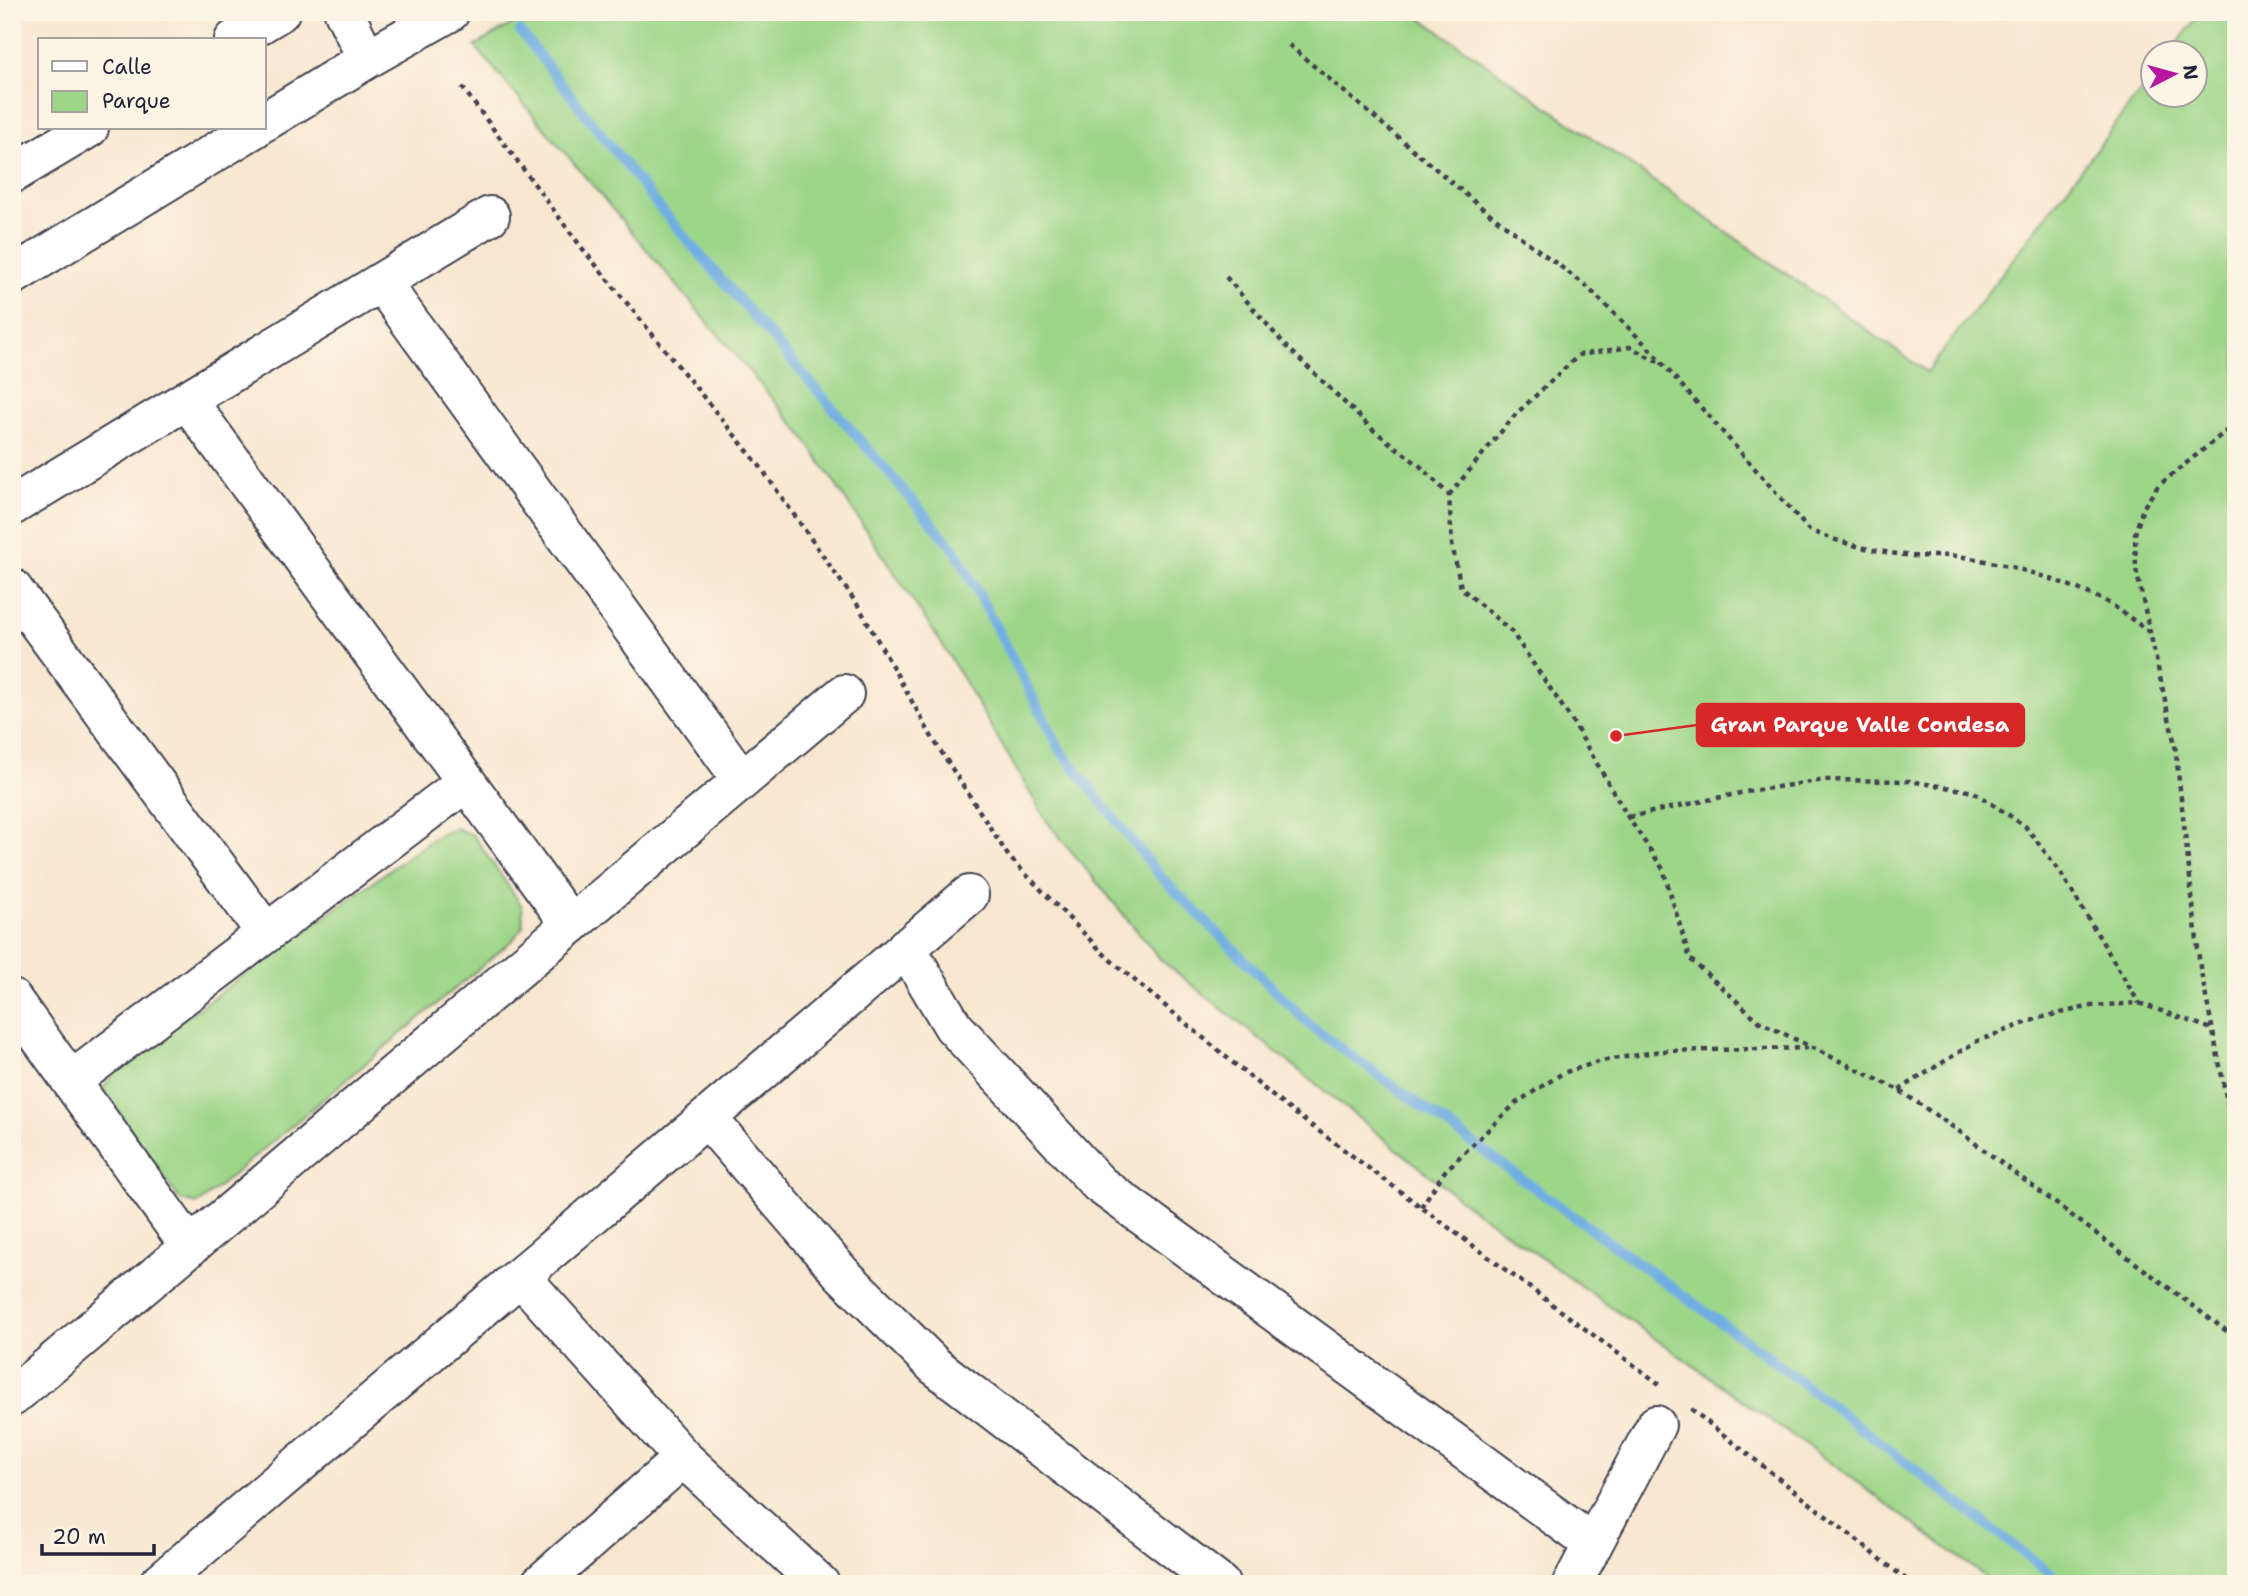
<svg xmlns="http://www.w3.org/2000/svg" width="2248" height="1596" viewBox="0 0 2248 1596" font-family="'Shantell Sans',sans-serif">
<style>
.green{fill:#9ed689;stroke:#607c62;stroke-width:2}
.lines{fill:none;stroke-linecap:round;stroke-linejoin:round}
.stream{stroke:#71ade2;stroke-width:10}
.minor-casing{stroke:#424051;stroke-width:42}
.path{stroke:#424051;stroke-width:4.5;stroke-dasharray:5 5;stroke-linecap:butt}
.minor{stroke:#fff;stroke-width:38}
.leader{fill:none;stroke:#d62828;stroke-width:2.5}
.callout-dot{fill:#d62828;stroke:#fcf5e5;stroke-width:2.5}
.callout{fill:#d62828;stroke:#d62828;stroke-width:2.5}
.callout-label{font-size:21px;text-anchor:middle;font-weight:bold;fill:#fff}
</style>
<rect width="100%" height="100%" fill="#fcf5e5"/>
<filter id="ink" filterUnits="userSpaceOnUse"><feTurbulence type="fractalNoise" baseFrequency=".0143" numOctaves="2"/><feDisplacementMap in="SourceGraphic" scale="14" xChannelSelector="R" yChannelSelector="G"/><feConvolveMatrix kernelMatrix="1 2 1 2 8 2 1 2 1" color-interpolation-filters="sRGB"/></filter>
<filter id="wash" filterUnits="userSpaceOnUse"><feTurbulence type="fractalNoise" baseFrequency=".00686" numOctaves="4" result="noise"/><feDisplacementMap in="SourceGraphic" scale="28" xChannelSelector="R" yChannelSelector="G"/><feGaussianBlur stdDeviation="1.57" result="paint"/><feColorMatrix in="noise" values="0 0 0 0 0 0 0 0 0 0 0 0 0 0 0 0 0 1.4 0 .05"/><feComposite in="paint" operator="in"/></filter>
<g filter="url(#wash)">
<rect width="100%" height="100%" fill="#f8e7d0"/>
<path class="green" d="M532 12H1412L1927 372 2153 75 2154 94H2196V52H2171L2201 12H2236V1584H1995L1843 1472 1467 1205 1161 960 1048 823 945 649 802 434 475 46Z
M455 828 473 835 522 906 523 926 513 940 198 1204 180 1200 103 1089 117 1067 435 837Z"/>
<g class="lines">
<path class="stream" d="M520 31 653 200 956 551 1061 751 1160 876 1312 1027 1767 1356 2064 1584"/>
</g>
</g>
<g filter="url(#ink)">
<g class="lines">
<g class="minor-casing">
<path id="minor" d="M344 12 367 59
M234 40 280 12
M264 122 367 59 450 12
M12 174 89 128
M12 276 255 128
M381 282 742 780
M187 400 571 925
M12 506 490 216
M12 588 266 933
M906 947 953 1026 1099 1184 1593 1544
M12 999 190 1247
M71 1081 466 782
M707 1118 841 1273 935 1366 1220 1584
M521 1277 683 1458 820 1584
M12 1397 844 694
M158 1584 969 895
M540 1584 683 1458
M1572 1584 1656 1425"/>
</g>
<path class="path" d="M1289 45 1482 208 1585 285 1647 346 1809 530C1843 544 1876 552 1913 556 1927 557 1942 555 1956 556 2003 562 2058 579 2101 599 2118 607 2134 622 2150 632
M462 87 582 248 759 465 859 607 933 739 1009 857 1108 958 1281 1103 1662 1386
M1226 277 1284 344 1372 429 1420 466 1449 495 1452 544 1461 588 1511 631 1571 719 1628 817 1663 869 1690 959 1760 1022 1899 1090 1956 1129 2236 1338
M2236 423 2158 486 2143 508 2135 534 2136 569 2175 745 2200 967 2236 1146
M1449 495 1515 415 1579 355 1630 347 1658 362
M1629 817 1745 792 1824 780 1910 781 1974 792 2025 826 2059 870 2139 1003
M1899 1090 1975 1042 2039 1018 2091 1006 2139 1003 2212 1029
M1421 1207 1445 1171 1516 1103 1563 1073 1601 1061 1661 1051 1812 1048
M1691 1409 1912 1584"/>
<use href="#minor" class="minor"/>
</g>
</g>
<path class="leader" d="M1616 736L1697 725"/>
<circle class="callout-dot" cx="1616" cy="736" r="7"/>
<rect class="callout" x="1697" y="704" width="327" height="42" rx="7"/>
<g class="callout-label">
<text x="1860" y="732">Gran Parque Valle Condesa</text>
</g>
<rect width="2248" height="1596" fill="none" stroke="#fcf5e5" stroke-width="42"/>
<rect x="38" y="38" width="228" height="91" fill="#fcf5e5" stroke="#a5a1a1" stroke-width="2"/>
<rect x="52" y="61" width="35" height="10" fill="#ffffff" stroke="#a5a1a1" stroke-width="2"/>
<text x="102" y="74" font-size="21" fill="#22223b">Calle</text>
<rect x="52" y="91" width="35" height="21" fill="#9ed689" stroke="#a5a1a1" stroke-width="2"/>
<text x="102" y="108" font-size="21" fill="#22223b">Parque</text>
<g transform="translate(2174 74) rotate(84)"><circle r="33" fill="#fcf5e5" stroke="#a5a1a1" stroke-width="2"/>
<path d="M0-5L12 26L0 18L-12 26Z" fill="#b5179e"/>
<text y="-10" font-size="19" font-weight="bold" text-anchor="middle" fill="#22223b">N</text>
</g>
<path d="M42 1544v10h112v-10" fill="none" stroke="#22223b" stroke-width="3.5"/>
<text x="52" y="1544" font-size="21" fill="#22223b" stroke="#fcf5e5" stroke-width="5" paint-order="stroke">20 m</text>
</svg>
